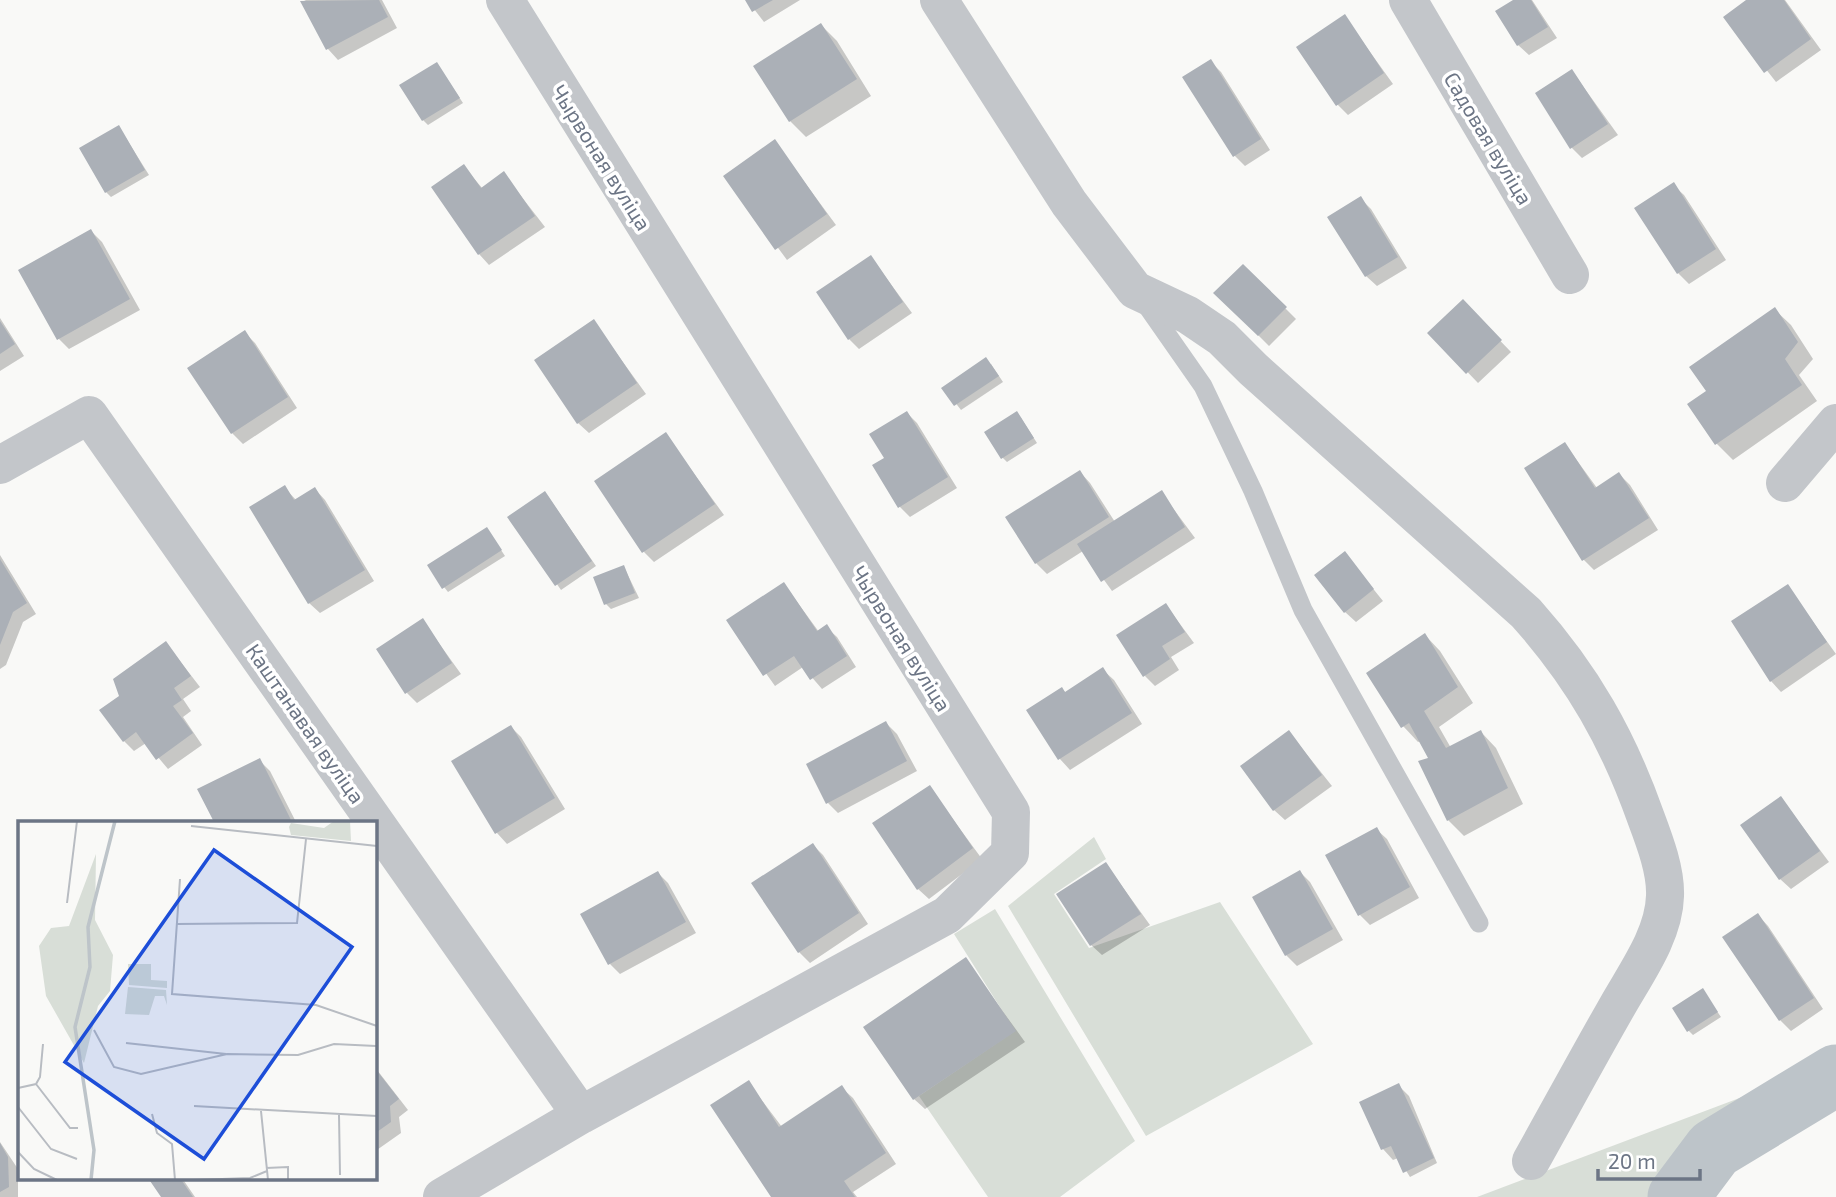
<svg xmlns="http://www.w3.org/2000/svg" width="1836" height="1197" viewBox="0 0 1836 1197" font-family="'Exo 2',sans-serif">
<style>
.green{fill:#d8ded7}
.shadow{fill:#0003}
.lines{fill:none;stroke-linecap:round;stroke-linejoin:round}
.river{stroke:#bdc4c9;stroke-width:61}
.building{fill:#abb0b7}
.service{stroke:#c3c6ca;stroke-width:19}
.minor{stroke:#c3c6ca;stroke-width:38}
.labels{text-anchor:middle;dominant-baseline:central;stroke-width:7;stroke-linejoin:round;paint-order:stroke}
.street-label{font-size:21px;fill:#6c7585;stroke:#fff}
.inset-river{fill:none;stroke:#bdc4c9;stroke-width:3.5}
.inset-road{fill:none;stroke:#b8bcc2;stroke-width:2}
.view{fill:#1d4ed8;fill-opacity:0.15;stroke:#1d4ed8;stroke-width:3.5}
.inset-edge{fill:none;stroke:#6c7585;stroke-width:3.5}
</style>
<rect width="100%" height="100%" fill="#f9f9f7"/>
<path class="green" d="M1094 837 1106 859 1054 894 1089 948 1220 902 1313 1044 1146 1136 1008 906Z
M995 909 1135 1141 1060 1197H988L919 1096 1015 1031 954 934Z
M1766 1088 1716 1197H1477Z"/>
<path class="shadow" d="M306 0H382L397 28 338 60 328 49 302 2Z
M747 0H800L764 22Z
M1516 0H1532L1557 38 1529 55 1518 45Z
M1749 0H1785L1821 50 1776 82 1725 17Z
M1345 17 1393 84 1348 115 1337 104Z
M821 25 837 41 871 96 806 137 790 121Z
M1210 61 1221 72 1270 150 1245 166 1234 155Z
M437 64 463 103 428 125 423 120Z
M1572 71 1618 135 1582 158 1572 148 1537 94Z
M119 127 149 175 111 197 106 192Z
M775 142 836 225 787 260 725 176Z
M464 167 483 189 504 174 545 227 489 265 479 254Z
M1673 185 1684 195 1726 260 1689 284 1678 273Z
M1360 198 1371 209 1407 268 1377 286 1366 276Z
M91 231 102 242 140 310 69 349 59 339Z
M871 257 912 313 859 349 849 339Z
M1243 266 1296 319 1269 346 1216 293Z
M1463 302 1511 352 1478 383 1430 333Z
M1775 310 1791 325 1813 359 1799 375 1817 401 1733 460 1717 444 1689 405 1709 391Z
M0 318 24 356 0 371Z
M594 322 646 394 589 433 578 423Z
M244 332 255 343 297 408 243 444 232 433Z
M991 364 1003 382 961 410 944 388Z
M907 413 917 423 957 488 910 517 899 506 886 458Z
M1021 418 1037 443 1007 462 1002 457Z
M666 435 724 515 654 562 644 552Z
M1565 444 1597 488 1619 474 1630 485 1658 530 1594 570 1583 559Z
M1080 472 1090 483 1115 522 1161 492 1195 538 1112 591 1083 551 1047 574 1036 563 1008 518Z
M284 487 296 500 315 489 325 500 374 581 320 613 309 603Z
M549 498 596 566 561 590 510 517Z
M487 529 505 556 448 592 444 587Z
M1345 554 1383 601 1356 622 1345 612Z
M0 555 36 614 23 622 6 665 0 669Z
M624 567 639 598 611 609 606 604Z
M784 584 819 632 826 627 837 637 856 667 822 689 803 667 775 686 729 621Z
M1788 587 1836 654 1781 692 1771 681 1733 622Z
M1166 605 1194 643 1171 657 1179 670 1155 686 1145 676Z
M423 621 461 674 417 703 407 693Z
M1425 635 1440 651 1473 703 1439 727 1451 748 1481 732 1496 748 1523 804 1464 836 1448 820 1431 758 1421 741 1418 742 1403 726Z
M166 643 200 687 183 699 191 711 183 717 202 745 168 769 146 743 134 751 124 741 121 697Z
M1103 670 1114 680 1142 724 1070 770 1060 759 1028 711 1062 689 1066 693Z
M886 723 897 734 917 771 838 813 828 803Z
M511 727 521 737 565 809 507 844 497 833Z
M1289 732 1332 786 1285 820 1274 810Z
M259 760 270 771 296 822H216L200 790Z
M930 788 982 859 929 899 918 889Z
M1781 798 1829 862 1791 889 1780 879Z
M1376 829 1387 839 1419 898 1370 925 1360 915Z
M813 845 823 855 868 924 810 963 799 952 754 883Z
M1106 864 1150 925 1102 955 1091 945Z
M1300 872 1310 882 1343 940 1297 966 1286 955Z
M658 873 668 883 696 933 620 974 610 964Z
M1758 915 1768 926 1823 1009 1791 1031 1780 1020 1725 938Z
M965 959 1025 1042 925 1109 914 1099Z
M1703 991 1721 1017 1693 1035 1688 1030Z
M374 1066 408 1110 399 1117 401 1133 374 1152Z
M748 1082 782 1127 842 1088 853 1098 896 1164 853 1192 857 1197H773Z
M1398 1085 1409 1096 1437 1163 1410 1177 1398 1158 1393 1160 1383 1149 1361 1103Z
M0 1142 18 1169V1197H0Z
M151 1178H182L195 1197H163Z"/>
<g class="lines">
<path class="river" d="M1678 1197 1714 1149 1836 1075"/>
</g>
<path class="building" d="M379 0 388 17 326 50 300 1Z
M745 0H773L752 12Z
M1513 0H1531L1548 27 1517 46 1495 11Z
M1746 0H1784L1811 39 1764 73 1723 17Z
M1345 14 1384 73 1336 106 1296 47Z
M821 23 857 79 789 122 753 66Z
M1211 59 1261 139 1233 157 1182 77Z
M437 62 460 98 422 121 399 85Z
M1572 69 1608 124 1570 149 1535 93Z
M119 125 145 170 105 193 79 148Z
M775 139 827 214 775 250 723 176Z
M464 164 481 188 504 171 535 216 478 255 431 187Z
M1674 182 1716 249 1677 274 1634 208Z
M1361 196 1398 257 1365 277 1327 217Z
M91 229 130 299 57 340 18 270Z
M871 255 903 302 848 340 816 292Z
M1243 264 1287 307 1258 336 1213 293Z
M1463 299 1502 340 1466 374 1427 333Z
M1775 307 1798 342 1785 359 1802 385 1715 445 1687 404 1706 391 1689 367Z
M594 319 637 383 577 424 534 360Z
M0 321 15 344 0 354Z
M245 330 288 397 231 434 187 368Z
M986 357 999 376 954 406 941 388Z
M907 411 948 477 898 508 872 465 884 458 869 434Z
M1017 411 1034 438 1001 459 984 432Z
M666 432 715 504 642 553 594 481Z
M1565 442 1595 488 1619 472 1649 518 1582 561 1524 468Z
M1080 470 1109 517 1035 564 1005 517Z
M285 485 294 500 315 487 365 570 308 604 249 507Z
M1162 490 1185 527 1101 582 1077 544Z
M545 491 592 561 555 586 507 517Z
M487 527 502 550 442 589 427 565Z
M1345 551 1374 589 1344 613 1314 575Z
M0 559 27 603 13 612 0 645Z
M624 565 635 593 604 605 593 577Z
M784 582 817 631 827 624 847 656 810 680 794 656 763 676 726 620Z
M1788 584 1827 642 1770 682 1731 621Z
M1166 603 1185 632 1162 646 1170 659 1143 677 1116 635Z
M423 618 452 663 405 694 376 649Z
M1425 633 1458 687 1424 711 1446 748 1481 730 1508 788 1447 821 1418 761 1428 758 1409 723 1401 728 1366 673Z
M166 641 191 676 174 688 182 700 173 706 193 733 156 760 136 732 123 742 99 710 119 696 113 679Z
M1103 667 1132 713 1058 760 1026 710 1062 687 1065 692Z
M886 721 907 761 826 804 806 764Z
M511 725 555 798 495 834 451 761Z
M1289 730 1322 775 1273 811 1240 766Z
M260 758 292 822H214L197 789Z
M930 785 973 848 917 890 872 823Z
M1781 796 1820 851 1779 880 1740 825Z
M1377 827 1410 887 1358 916 1325 855Z
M813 843 859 913 798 953 751 883Z
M1106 862 1141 914 1090 946 1056 894Z
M1300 870 1333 929 1285 956 1252 897Z
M658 871 686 922 608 965 580 914Z
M1758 913 1814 998 1779 1021 1722 937Z
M966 957 1016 1031 913 1100 863 1027Z
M1703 988 1718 1012 1687 1032 1672 1008Z
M374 1067 399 1099 390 1106 391 1122 374 1134Z
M749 1080 779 1127 842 1085 886 1153 844 1181 855 1197H771L710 1105Z
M1399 1083 1434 1158 1403 1173 1391 1146 1381 1150 1359 1102Z
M0 1143 8 1157 9 1187 0 1192Z
M148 1178H180L193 1197H161Z"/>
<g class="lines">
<path class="service" d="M1145 303 1203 386 1253 491 1303 610 1479 923"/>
<path class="minor" d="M939 0 1069 203 1135 290 1188 315 1222 338 1253 369 1526 613C1583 677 1618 739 1646 818 1655 842 1666 871 1665 896 1664 937 1633 977 1614 1012 1586 1061 1559 1111 1531 1161
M1408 0 1570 275
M0 465 89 415 581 1115
M1785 483 1836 423
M442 1197 581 1115 947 915 1010 853 1011 812 505 0"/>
</g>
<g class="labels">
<g class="street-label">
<text transform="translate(1489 138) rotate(59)">Садовая вуліца</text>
<text transform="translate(602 157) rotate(58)">Чырвоная вуліца</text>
<text transform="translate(902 638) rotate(58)">Чырвоная вуліца</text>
<text transform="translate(306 723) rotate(55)">Каштанавая вуліца</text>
</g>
</g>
<g transform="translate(18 821)">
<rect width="359" height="359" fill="#f9f9f7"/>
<path d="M316 0H332L333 20 273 14 271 6 273 2 306 7ZM78 33 77 99 95 134 92 170 80 185 66 242 28 175 21 125 33 107 51 105ZM110 143H133V159L149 160V167L111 164ZM110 166 148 169 149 184 146 175H137L131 194 107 193Z" fill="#d8ded7"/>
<path class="inset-river" d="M73 359 76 329 57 206 72 146 70 106 97 0"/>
<path class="inset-road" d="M173 5 359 25M162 58 154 173 298 184 359 205M49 82 59 0M159 103 279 102 288 18M359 207V301M76 209 96 246 123 253 209 233 280 234 316 223 358 225M108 222 208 233M18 263 52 307H60M0 267 18 263 22 256 25 223M176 285 359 295M0 286 33 328 59 338M243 290 250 359M134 293 139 312 154 323 157 359M321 294 322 354M0 331 16 348 39 359M248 347 270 346V359M176 359 232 357 249 350"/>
<path class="view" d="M196 29 334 126 186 338 47 241Z"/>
<rect width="359" height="359" class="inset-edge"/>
</g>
<path d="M1598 1169v10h102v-10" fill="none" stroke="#6c7585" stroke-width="3.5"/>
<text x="1608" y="1169" font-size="21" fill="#6c7585" stroke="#ffffff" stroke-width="5" paint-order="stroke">20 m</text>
</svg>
